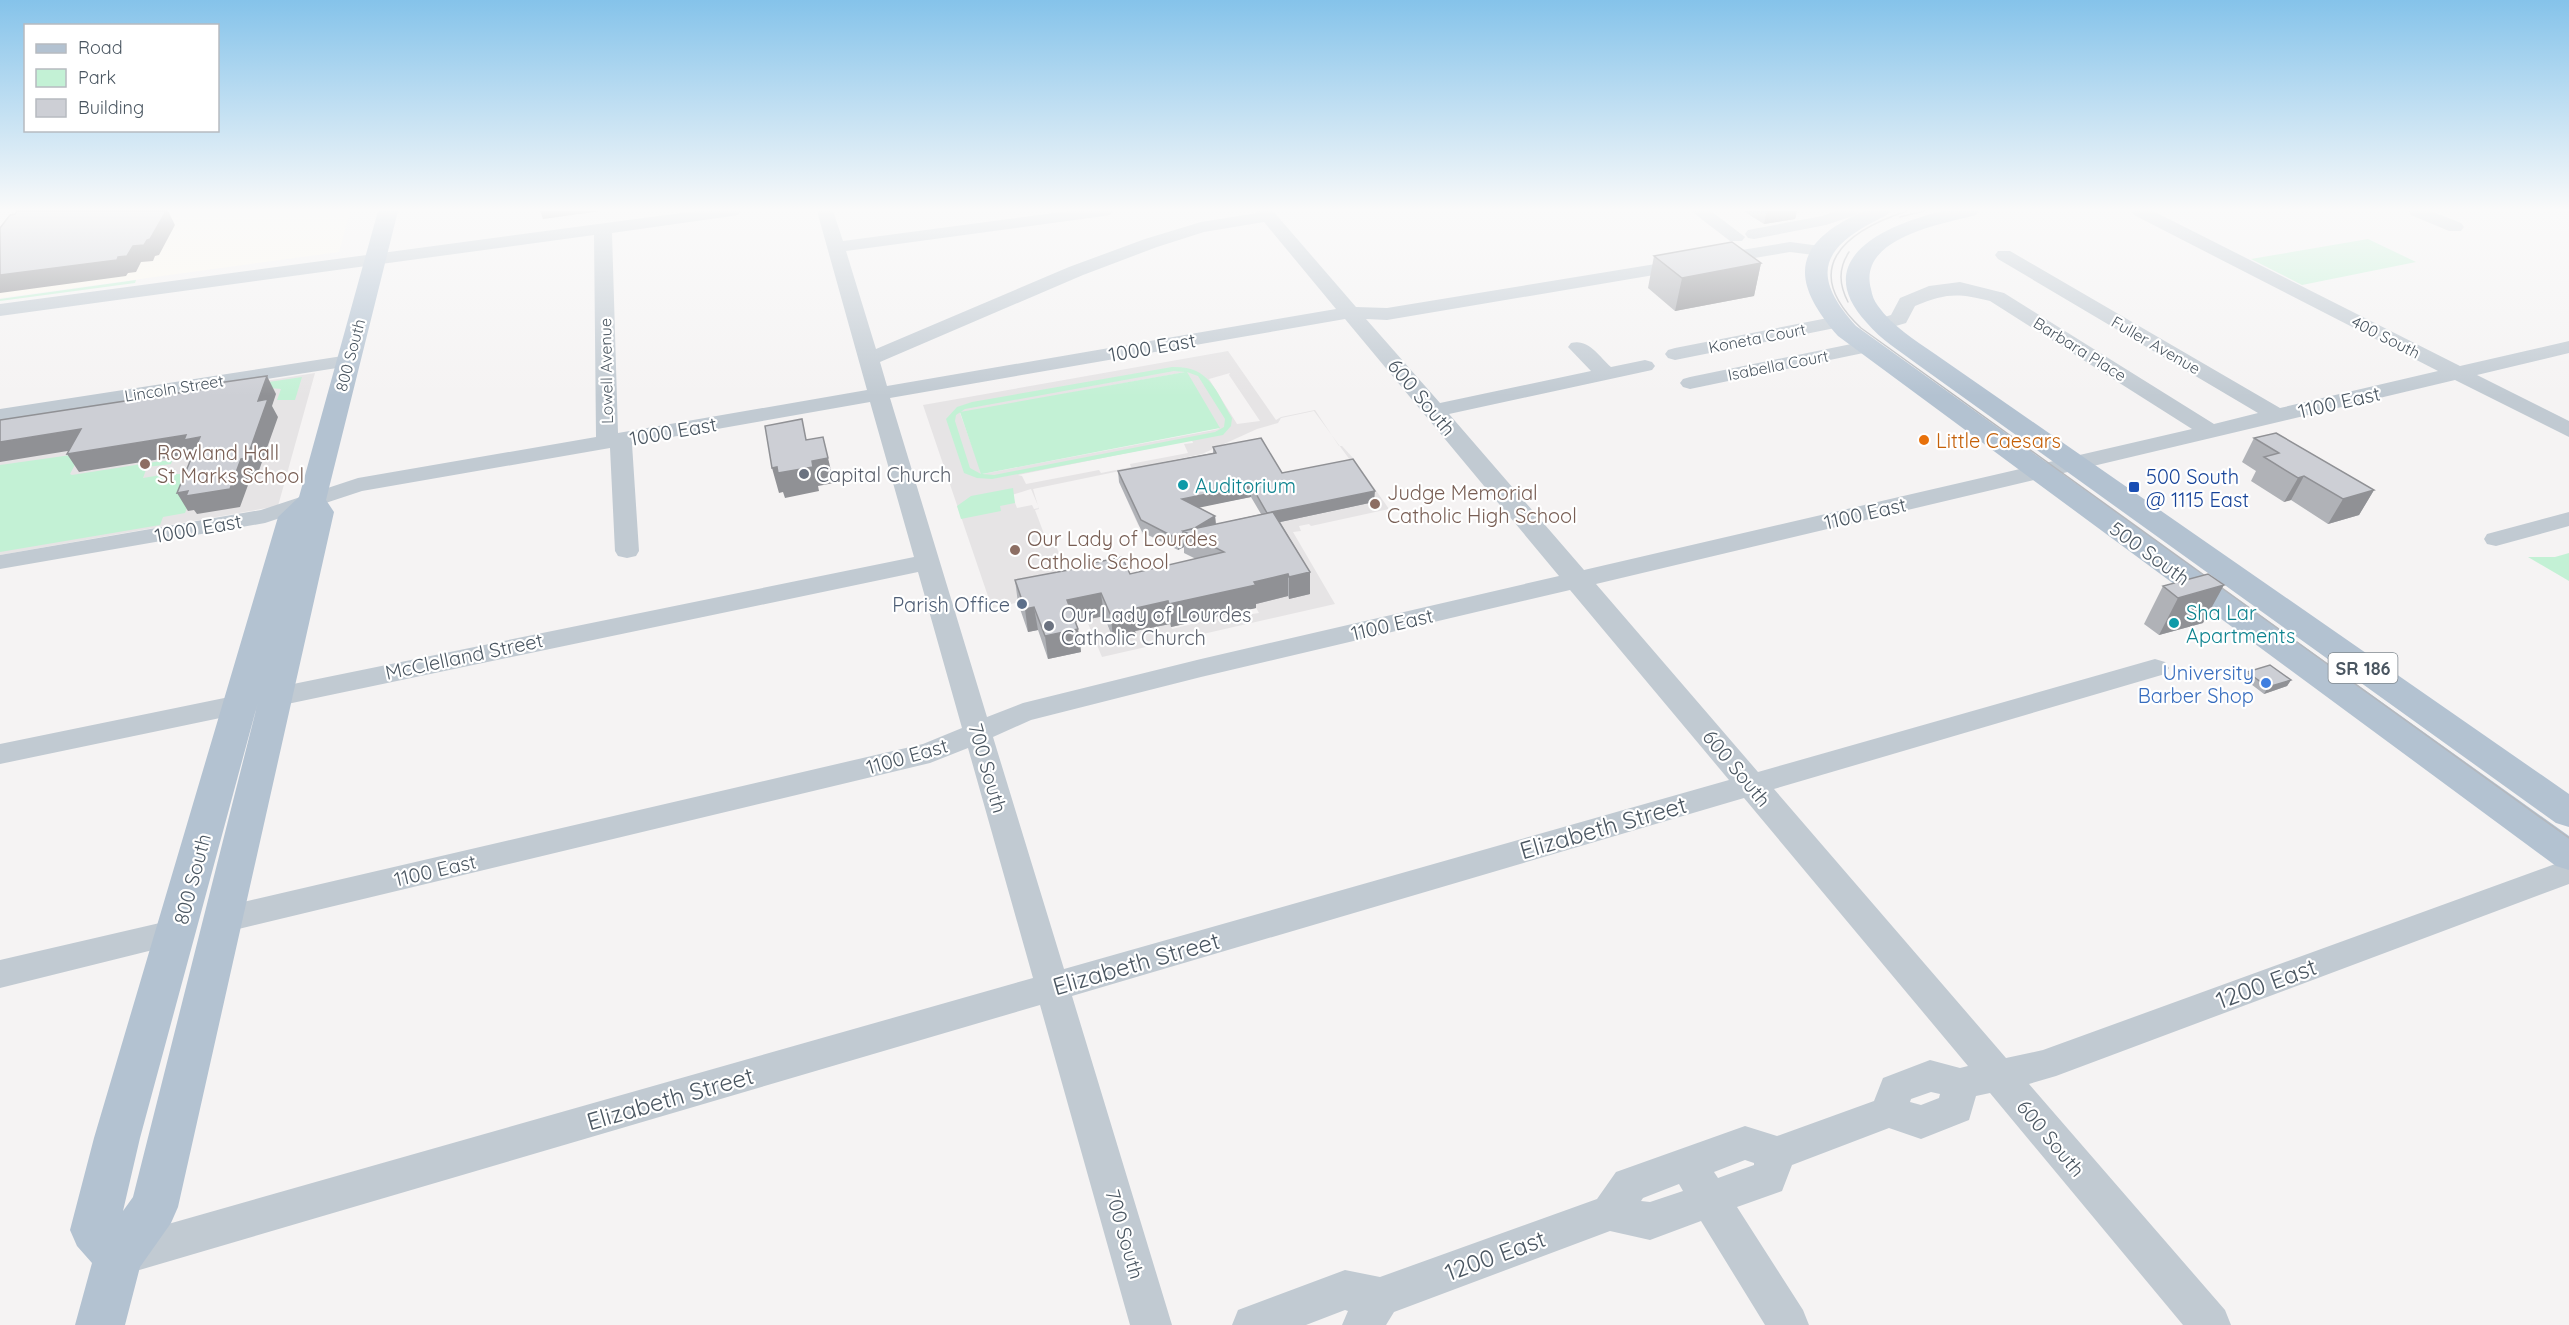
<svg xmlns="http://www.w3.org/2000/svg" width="2569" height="1325" viewBox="0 0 2569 1325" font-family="Quicksand,sans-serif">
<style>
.commercial{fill:#fdf9ef}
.education{fill:#e6e4e5;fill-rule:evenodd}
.green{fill:#c3f1d5;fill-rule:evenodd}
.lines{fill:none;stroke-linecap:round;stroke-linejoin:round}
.minor{fill:#c1cad2;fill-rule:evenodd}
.major{fill:#b3c2d1;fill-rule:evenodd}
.tram{stroke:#b5b8bd;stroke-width:1.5}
.wall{fill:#b0b2b7;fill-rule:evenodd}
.shaded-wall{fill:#909195}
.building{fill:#cdcfd5;stroke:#909195;stroke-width:1.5}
.food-dot{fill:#e8710a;stroke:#fff;stroke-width:2}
.education-dot{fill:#8d6e63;stroke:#fff;stroke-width:2}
.worship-dot{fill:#6b7280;stroke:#fff;stroke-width:2}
.culture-dot{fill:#0f9aa8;stroke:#fff;stroke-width:2}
.transit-dot{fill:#1a4fb4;stroke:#fff;stroke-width:2}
.service-dot{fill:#5c6f8a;stroke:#fff;stroke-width:2}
.shop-dot{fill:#3f7fe0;stroke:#fff;stroke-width:2}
.labels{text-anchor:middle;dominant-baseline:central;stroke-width:4.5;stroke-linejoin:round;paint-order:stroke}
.far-street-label{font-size:16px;fill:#4a5661;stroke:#fff}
.shield{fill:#fff;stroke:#808990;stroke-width:1.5}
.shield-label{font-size:18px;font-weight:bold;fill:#4a5661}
.street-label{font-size:20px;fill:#4a5661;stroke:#fff}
.food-label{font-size:20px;fill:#c56008;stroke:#fff;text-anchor:start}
.education-label{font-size:20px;fill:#785e54;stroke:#fff;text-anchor:start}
.worship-label{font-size:20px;fill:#5b616d;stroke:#fff;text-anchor:start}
.transit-label{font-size:20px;fill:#164399;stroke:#fff;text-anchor:start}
.culture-label{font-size:20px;fill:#0d838f;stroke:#fff;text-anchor:start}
.service-label{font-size:20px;fill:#4e5e75;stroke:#fff;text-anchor:end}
.shop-label{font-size:20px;fill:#366cbe;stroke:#fff;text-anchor:end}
.near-street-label{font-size:24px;fill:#4a5661;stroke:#fff}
</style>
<rect width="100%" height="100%" fill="#f5f3f3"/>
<path class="commercial" d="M50 211H350L339 252 0 298V228L41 223Z"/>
<path class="education" d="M1228 351 1276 420 1281 417 1315 410 1339 446H1342L1354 459 1389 509 1311 526 1309 524 1299 526 1301 531 1293 532 1335 604 1102 657 1059 554 1053 555 1062 578 1034 584 1039 598 992 608 923 405ZM1186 372 1219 429 982 474 960 413ZM1230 373 1229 375 1260 421 1237 424 1209 379ZM1314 411 1350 460 1277 475 1261 449 1212 458 1215 464 1120 481 1119 482 1138 525 1143 531 1141 533 1148 537 1176 515 1148 536 1145 532 1154 526 1151 524H1139L1121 482 1217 464 1214 458 1261 449 1277 477 1245 483 1247 486 1263 483 1265 485 1353 468 1376 501 1269 524 1309 594 1290 599 1288 596 1254 604 1259 613 1246 615 1244 611 1172 629 1170 624 1134 631 1135 634 1113 639 1091 586 1124 579 1132 596 1240 571 1228 550 1246 545 1226 547 1211 558 1231 556 1239 571 1134 594 1126 577 1091 584 1078 576 1069 578 1056 546 1049 547 1035 510 1039 509 1033 489 1202 454 1257 429 1278 423 1281 418ZM1192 440 1193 443 1184 444 1188 453 1130 464 1131 467 1101 473 1099 470 1026 484 1022 476 1018 475ZM1031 489 1039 508 1034 509 1032 505 1017 508 1012 495Z
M315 373 278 506 0 555V423Z"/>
<path class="green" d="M2368 239 2416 262 2302 285 2251 259Z
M136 280 135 283 0 301V299Z
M1172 367C1210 366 1215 390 1232 418L1231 426 1223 435 992 479 977 478 964 473 946 419 957 407 972 402ZM1174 371 1185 372 960 412 981 474 970 468 955 421 956 415 965 409ZM1187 372 1198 376 1225 419 1224 427 1215 432 994 475 982 474 1220 428Z
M302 377 295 400H277L281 389 260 387 262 383Z
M71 455H80L70 474 72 475 161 461H172L171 464 147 467 143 478 167 474H201L185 513 163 517 160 525 0 552V465Z
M1013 488 1015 503 1000 506 1001 511 961 519 957 506 971 496Z
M2569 553V581L2528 557H2555Z"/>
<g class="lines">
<path class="minor" d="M696 211H741L738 215 732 216 612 233 618 433 867 390 817 211H833L843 241 1068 211H1113L1110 215 1104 216 846 251 876 349 1069 267 1145 239 1201 222 1257 213 1256 211H1273L1356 307 1387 308 1790 242 1828 247 1831 251 1828 255 1822 256 1790 252 1387 320 1366 319 1440 403 1591 371 1568 347 1571 343C1588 338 1599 356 1611 367L1645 360 1652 362 1655 366 1652 370 1449 414 1584 570 2192 429 1990 301C1958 293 1946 293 1915 306L1906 323 1882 330 1875 328 1872 324 1875 320 1891 315 1900 298 1929 286 1960 282 2004 293 2214 424 2258 413 1998 259 1995 255 1998 251H2010L2280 408 2438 371 2134 215 2132 211H2153L2460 366 2569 341V353L2477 375 2569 421V437L2455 380 1596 584 1758 772 2155 659 2165 662 2169 668 2165 674 1774 789 2006 1058 2043 1050 2569 859V884L2056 1076 2029 1084 2225 1310 2231 1325H2183L1990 1093 1976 1096 1969 1120 1921 1139 1889 1128 1792 1165 1782 1191 1737 1207 1803 1310 1809 1325H1765L1701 1221 1650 1240 1610 1231 1394 1312 1386 1325H1342L1348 1311 1345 1310 1306 1325H1232L1238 1310 1345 1270 1380 1277 1597 1199 1616 1172 1745 1126 1777 1136 1874 1101 1883 1078 1930 1060 1960 1068 1968 1066 1744 798 1072 996 1172 1325H1130L1040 1005 119 1276 105 1271 99 1257 105 1243 119 1238 1033 978 968 748 930 763 222 933 210 929 206 920 210 911 222 907 923 744 962 728 918 572 0 764V744L914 557 870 402 632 444 639 551 636 556 627 558 618 556 615 551 610 448 362 491 265 523 0 569V555L261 510 358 478 596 437 594 235 0 316V304ZM1264 222 1336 309 887 386 880 362 1083 275 1157 247 1204 232ZM1345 319 1559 576 1201 659 1023 703 987 717 890 398ZM1570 590 1729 780 1064 969 993 737 1031 720 1201 677ZM1931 1092 1940 1094 1939 1098 1921 1105 1910 1102 1911 1099ZM1745 1160 1754 1163V1165L1718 1178 1714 1172ZM1679 1184 1683 1191 1650 1202 1641 1201 1643 1198Z
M1691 211H1711L1745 237 1742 241H1730Z
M1835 211H1859L1856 215 1826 225 1754 239 1748 238 1745 234 1748 230 1822 216Z
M2408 211H2431L2461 223 2464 227 2461 231H2449L2411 215Z
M1838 316 1845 318 1848 322 1845 326 1675 360 1668 358 1665 354 1668 350 1675 348Z
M1866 341 1873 343 1876 347 1873 351 1690 389 1683 387 1680 383 1683 379 1690 377Z
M349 355 356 357 359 361 356 365 0 421V409Z
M2569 512V526L2496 546 2487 544 2484 539 2487 534Z
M177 919 189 923 193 932 189 941 0 988V960Z"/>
<path class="major" d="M378 211H398L326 500 334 512 178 1207 171 1223 140 1267 125 1325H75L92 1263 77 1246 70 1230 94 1138 278 517 299 497ZM258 702 133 1197 123 1211 140 1138Z
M1864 211H1890L1887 215C1827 244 1805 270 1856 326L2569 836V870L2556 866 1838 336C1789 280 1792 243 1864 211Z
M1943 211H1979L1976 215C1942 224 1857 238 1871 289 1872 295 1874 301 1878 306 1892 326 1915 340 1935 354L2569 794V827L2556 823 1917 364C1900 351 1881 340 1867 323 1807 258 1888 224 1943 211Z"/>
<path class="tram" d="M1907 211C1843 232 1799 269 1861 328L2569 838
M1900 217 1924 211
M1848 302C1839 284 1838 269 1849 252"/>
</g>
<path class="wall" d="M1743 211H1797L1795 219 1764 224Z
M1654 256 1761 263 1754 296 1675 311 1648 288Z
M2254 438 2374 490 2359 515 2328 524 2291 500 2284 502 2251 481 2256 471 2242 462Z
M1213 447 1282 473 1374 502 1280 522 1310 572V594L1289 599 1288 596 1256 604V608L1171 627 1170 624 1135 631 1136 634 1113 639 1104 616 1076 622 1078 629 1081 652 1048 659 1038 630 1028 632 1018 603 1015 580 1089 567 1088 564 1130 574 1196 559 1184 553V547L1178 550 1142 532 1119 482 1118 471 1213 453ZM1251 497 1261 514 1216 524 1215 516 1198 507Z
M2208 574 2203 623 2159 635 2144 624 2163 586Z
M2247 672 2291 680 2287 686 2264 694 2243 678Z"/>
<path class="shaded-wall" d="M157 211H168L175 225 159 255 155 256 153 261 141 262 136 272 128 273 126 276 0 293V275L118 257 133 246 147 240Z
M540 211H601L543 219Z
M1767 211H1797L1795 219 1764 224Z
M1761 263 1754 296 1675 311 1682 278Z
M267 376 276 394 272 406 278 417 257 476 251 477 240 507 197 514 194 510 188 511 177 493 258 401Z
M81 429 92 447 0 462V442Z
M186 435 200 437 195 458 192 454 79 472 67 454Z
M823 437 834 483 818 486 819 491 785 498 783 492 779 493 772 468 812 461Z
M2304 476 2291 500 2284 502 2298 478Z
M1251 485V497L1183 511 1182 499Z
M2374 490 2359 515 2328 524 2343 499Z
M1375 491 1374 502 1267 525V513Z
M1215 516 1216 527 1187 533Z
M1183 535 1184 547 1178 550V539Z
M1310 572V594L1289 599V577Z
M1288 574V596L1256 604V608L1171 627 1169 604 1254 582Z
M2224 585 2203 623 2159 635 2178 598Z
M1101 593 1104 616 1070 623 1067 600Z
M1168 601 1170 624 1135 631 1136 634 1113 639 1111 616 1132 609Z
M1034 607 1038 630 1028 632 1025 609Z
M1078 629 1081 652 1048 659 1045 636Z
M2291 680 2287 686 2264 694 2268 687Z"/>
<path class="building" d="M17 211H166L150 239 147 240 144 245 133 246 127 256 118 257 117 260 0 275V228L10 215 15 214Z
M1732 242 1761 263 1682 278 1654 256Z
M267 376 258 401 268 399 247 458 241 459 230 489 186 496 188 491 177 493 200 437 184 440 186 435 67 454 81 429 0 442V420L217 387 218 383Z
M802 419 806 440 823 437 828 458 812 461 813 467 778 473 777 467 772 468 765 426Z
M2276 433 2374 490 2343 499 2304 476 2298 478 2264 457 2279 453 2254 438Z
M1261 438 1282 473 1353 459 1375 491 1267 513 1251 485 1182 499 1215 516 1195 528 1183 531V535L1178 539 1141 520 1118 471 1216 453 1213 447Z
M1273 512 1310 572 1289 577 1288 574 1254 582 1256 585 1169 604 1168 601 1132 609 1133 611 1111 616 1101 593 1067 600 1078 629 1045 636 1034 607 1025 609 1015 580 1090 566 1088 564 1122 557 1130 574 1224 552 1183 531Z
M2208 574 2224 585 2178 598 2163 586Z
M2270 665 2291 680 2268 687 2247 672Z"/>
<linearGradient id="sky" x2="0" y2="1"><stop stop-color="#85c3ea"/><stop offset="0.53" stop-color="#fafafa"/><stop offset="1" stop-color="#fafafa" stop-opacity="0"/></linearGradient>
<rect width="2569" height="396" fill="url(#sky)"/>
<circle class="food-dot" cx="1924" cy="440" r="6"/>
<g class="education-dot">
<circle cx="145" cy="464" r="6"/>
<circle cx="1375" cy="504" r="6"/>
<circle cx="1015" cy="550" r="6"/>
</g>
<g class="worship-dot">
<circle cx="804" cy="474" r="6"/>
<circle cx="1049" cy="626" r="6"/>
</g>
<g class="culture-dot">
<circle cx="1183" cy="485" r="6"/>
<circle cx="2174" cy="623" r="6"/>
</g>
<rect class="transit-dot" x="2128" y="481" width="12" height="12" rx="3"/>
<circle class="service-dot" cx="1022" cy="604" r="6"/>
<circle class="shop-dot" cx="2266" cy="683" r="6"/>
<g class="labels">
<g class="far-street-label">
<text transform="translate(2386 337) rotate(27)">400 South</text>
<text transform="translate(1757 338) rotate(-11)">Koneta Court</text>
<text transform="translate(2156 345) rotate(30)">Fuller Avenue</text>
<text transform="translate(2080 349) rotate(32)">Barbara Place</text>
<text transform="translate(350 355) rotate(-75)">800 South</text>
<text transform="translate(1778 365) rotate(-11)">Isabella Court</text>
<text transform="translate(606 371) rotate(-91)">Lowell Avenue</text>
<text transform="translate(174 388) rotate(-9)">Lincoln Street</text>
</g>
<rect class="shield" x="2328.5" y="653" width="69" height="30" rx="4.5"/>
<g class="shield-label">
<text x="2363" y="668">SR 186</text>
</g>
<g class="street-label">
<text transform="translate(1152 347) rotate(-10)">1000 East</text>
<text transform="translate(1422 397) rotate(50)">600 South</text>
<text transform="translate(2339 402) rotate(-13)">1100 East</text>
<text transform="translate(673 431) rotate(-10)">1000 East</text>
<text transform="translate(1865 513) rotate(-13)">1100 East</text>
<text transform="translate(198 528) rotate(-10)">1000 East</text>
<text transform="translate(2150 553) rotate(36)">500 South</text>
<text transform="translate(1392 624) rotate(-13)">1100 East</text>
<text transform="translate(464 656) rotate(-12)">McClelland Street</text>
<text transform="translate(907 756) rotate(-16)">1100 East</text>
<text transform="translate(988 768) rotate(74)">700 South</text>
<text transform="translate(1737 768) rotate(50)">600 South</text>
<text transform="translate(435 870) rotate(-13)">1100 East</text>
<text transform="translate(192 879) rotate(-75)">800 South</text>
<text transform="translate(2051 1138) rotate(50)">600 South</text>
<text transform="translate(1125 1234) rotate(74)">700 South</text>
</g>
<g class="food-label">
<text x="1936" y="440">Little Caesars</text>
</g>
<g class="education-label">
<text x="157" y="452">Rowland Hall<tspan x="157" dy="23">St Marks School</tspan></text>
<text x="1387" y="492">Judge Memorial<tspan x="1387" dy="23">Catholic High School</tspan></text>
<text x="1027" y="538">Our Lady of Lourdes<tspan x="1027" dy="23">Catholic School</tspan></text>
</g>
<g class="worship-label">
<text x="816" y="474">Capital Church</text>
<text x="1061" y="614">Our Lady of Lourdes<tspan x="1061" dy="23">Catholic Church</tspan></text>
</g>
<g class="transit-label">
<text x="2146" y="476">500 South<tspan x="2146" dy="23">@ 1115 East</tspan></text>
</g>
<g class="culture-label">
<text x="1195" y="485">Auditorium</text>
<text x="2186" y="612">Sha Lar<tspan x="2186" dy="23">Apartments</tspan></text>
</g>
<g class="service-label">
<text x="1010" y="604">Parish Office</text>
</g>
<g class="shop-label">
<text x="2254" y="672">University<tspan x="2254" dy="23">Barber Shop</tspan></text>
</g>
<g class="near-street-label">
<text transform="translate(1603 827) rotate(-16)">Elizabeth Street</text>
<text transform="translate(1136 963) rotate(-16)">Elizabeth Street</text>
<text transform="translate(2266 983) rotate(-20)">1200 East</text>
<text transform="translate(670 1098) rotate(-16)">Elizabeth Street</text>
<text transform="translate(1495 1255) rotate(-20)">1200 East</text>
</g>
</g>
<rect x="24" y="24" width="195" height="108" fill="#ffffff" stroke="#b7bbc0" stroke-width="1.5"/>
<rect x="36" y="44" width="30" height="9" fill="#b3c2d1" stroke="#b7bbc0" stroke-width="1.5"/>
<text x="78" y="54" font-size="18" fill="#4a5661">Road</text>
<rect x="36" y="69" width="30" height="18" fill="#c3f1d5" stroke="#b7bbc0" stroke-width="1.5"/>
<text x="78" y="84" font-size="18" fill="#4a5661">Park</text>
<rect x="36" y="99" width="30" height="18" fill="#cdcfd5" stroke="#b7bbc0" stroke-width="1.5"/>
<text x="78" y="114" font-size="18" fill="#4a5661">Building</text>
</svg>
